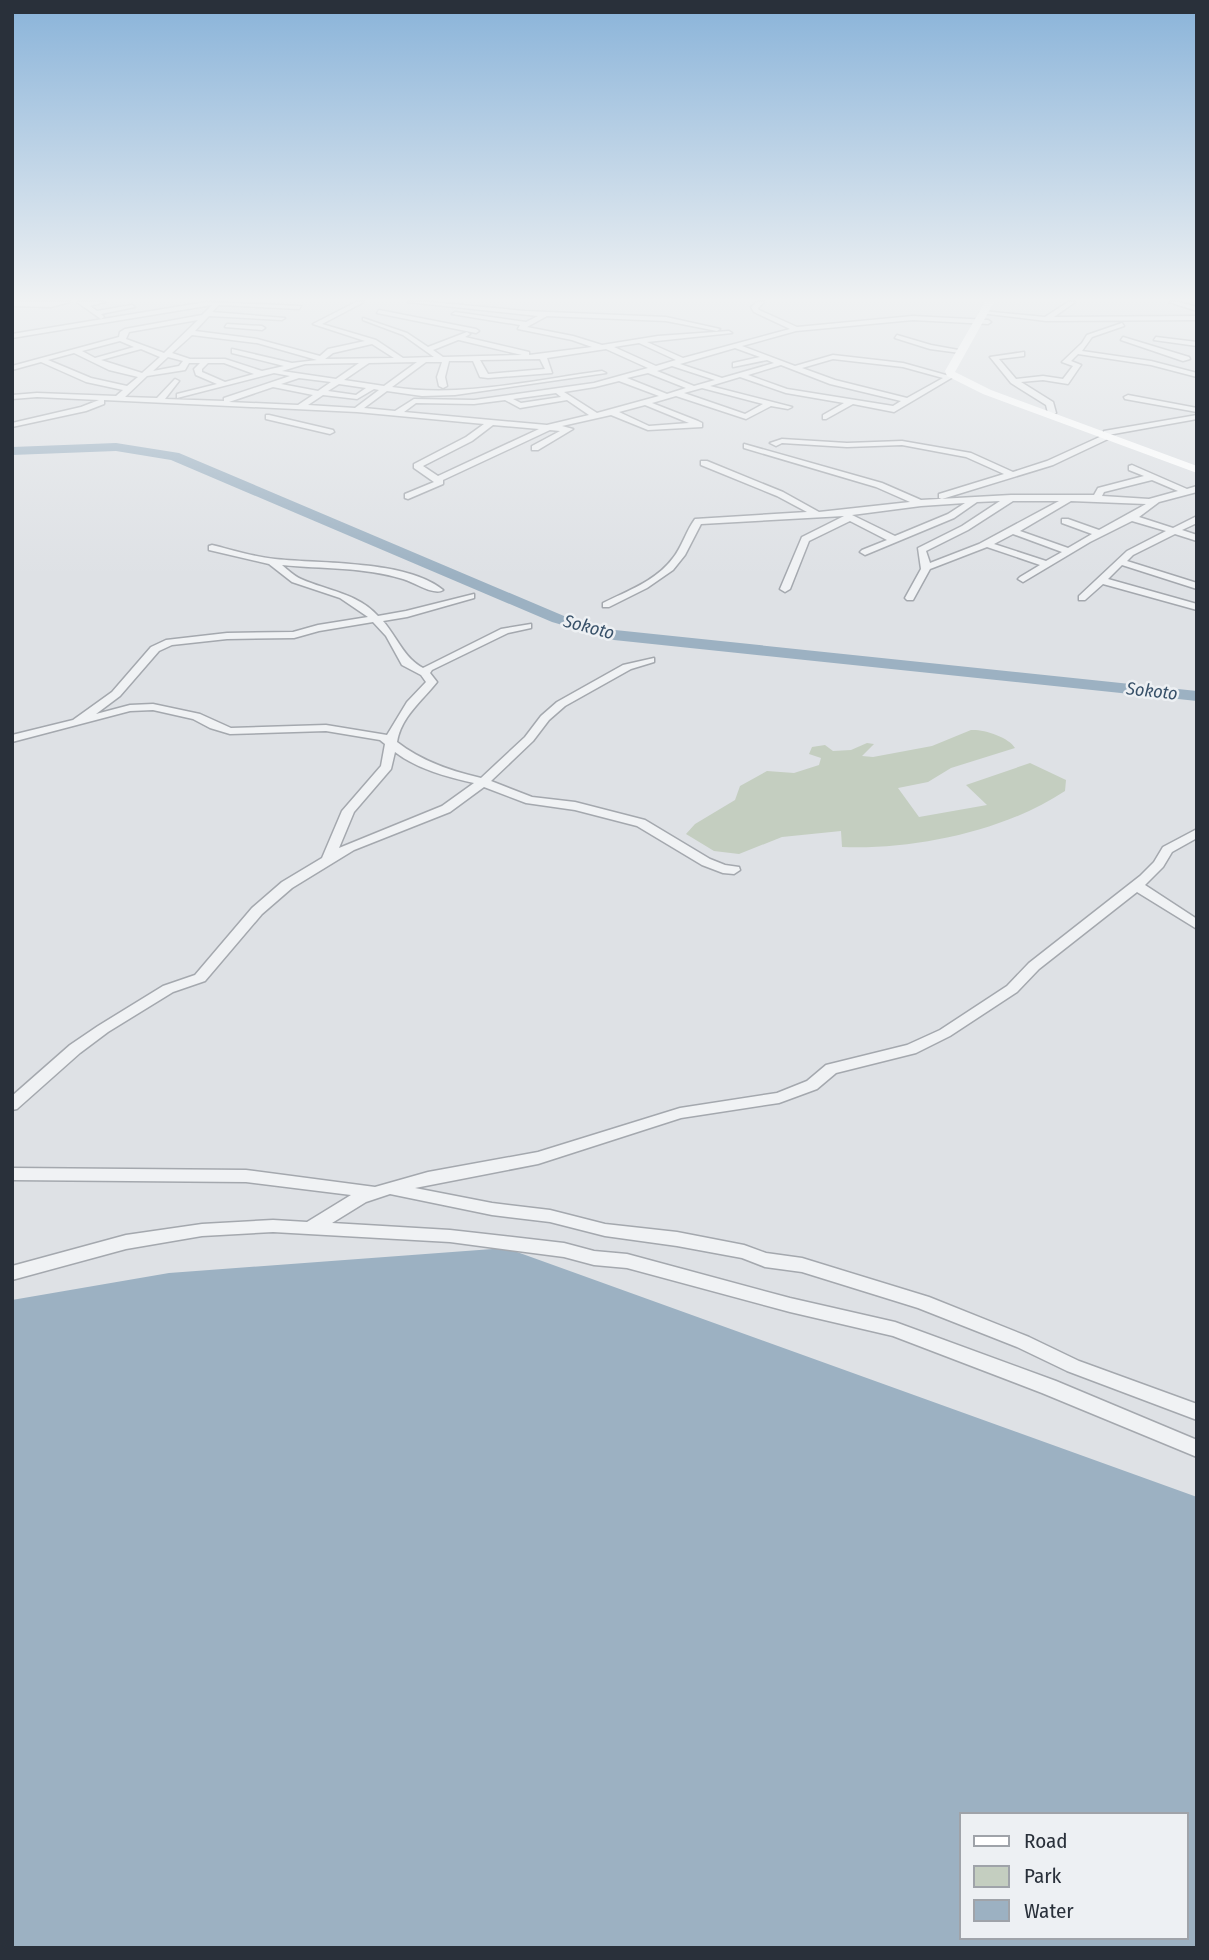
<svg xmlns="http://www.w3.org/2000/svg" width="1209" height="1960" viewBox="0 0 1209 1960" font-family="'Fira Sans Condensed',sans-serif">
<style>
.green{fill:#c4cec0}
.water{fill:#9cb1c2;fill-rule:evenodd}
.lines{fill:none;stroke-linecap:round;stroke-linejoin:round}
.river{fill:#9cb1c2;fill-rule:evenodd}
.street-casing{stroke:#a4a8ae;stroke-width:3}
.street{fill:#f0f2f4;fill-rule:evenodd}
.secondary{fill:#fff;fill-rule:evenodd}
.labels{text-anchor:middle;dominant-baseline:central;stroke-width:5;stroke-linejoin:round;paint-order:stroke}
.far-water-label{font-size:18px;font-style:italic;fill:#385169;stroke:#edf0f3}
</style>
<rect width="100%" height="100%" fill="#dee1e5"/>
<path class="green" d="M971 730C983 729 1009 737 1015 748L951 768 928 782 898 788 919 817 987 805 966 785 1030 763 1066 780 1065 791C1005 831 914 850 842 847L841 831 782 837 739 854 714 851 686 834 695 824 735 800 740 786 767 771 794 773 819 765 821 758 809 754 812 747 825 745 833 751 851 750 867 743 874 744 862 756 873 757 932 746Z"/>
<path class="water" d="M506 1248 1197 1497V1948H12V1300L169 1273ZM962 1815H1186V1937H962Z"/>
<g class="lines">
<path class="river" d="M116 443 179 453 564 616 615 630 1197 691V701L614 640 552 622 171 460 116 451 12 455V447Z"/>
<g class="street-casing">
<path id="street" d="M12 302H70L51 307 12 306Z
M77 302H105L90 306 97 311 132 305 135 307 101 314 104 317 101 319Z
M206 302 301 306 299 309 219 305 212 312 285 318 282 320 209 316 195 331 257 339 320 356 328 349 365 341 313 324 356 302H364L322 324 376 340 403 358 434 357 403 335 363 320V318L407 333 428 347 467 332 470 334 465 337 529 352V355L592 347 572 340 518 329 520 325 452 314 455 312 526 322 538 316 408 302H430L525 311 666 317 720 329 717 331 666 321 547 316 527 327 573 336 602 345 658 336 729 331 732 333 647 342 683 358 790 329 754 312 751 307 757 302H764L758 308 759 310 797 327 913 316 988 320 991 322 988 324 913 320 796 331 742 346 795 366 833 355 903 363 953 377 894 412 853 404 826 419H823V415L844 403 786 393 740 377 710 386 792 407 788 409 771 406 746 419 676 396 652 403 698 421 702 423V427L648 430 611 415 562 426 573 429 538 450H532V446L560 431 550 430 443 480V484L408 499 405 498V494L434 482 414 468V464L466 437 484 424 357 412 104 400V404L86 411 12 427V423L81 407 99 400 37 397 12 399V395L37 393 116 396 123 390 86 382 41 362 12 370V366L119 337 120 332 125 329 202 315 212 305 12 338V334ZM198 320 164 353 126 339 129 332ZM192 335 257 343 317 360 292 363 232 349V353L284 366 262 371 225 359H190L172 353ZM458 340H459L522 355 443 357 433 350ZM120 341 134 347 95 358 82 351ZM639 343 676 360 656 366 614 347ZM372 344 394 358 325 359 333 353ZM735 348 760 357 733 363V367L767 360 774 363 722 378 680 364ZM141 349 160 357 142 373 101 360ZM606 349 648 368 594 383 474 400 414 399 395 411 364 408 387 391 422 396 455 395 606 373 602 371C533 380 461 398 392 387L426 362H442L437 377 439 386 443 388 447 386 445 377 449 361H473L480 377 488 378 552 373 547 358ZM74 353 109 370 138 377 127 386 91 378 48 360ZM168 357 183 361 179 366 153 371ZM540 359 545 369 488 374 480 360ZM833 359 903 367 943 378 907 398 835 380 802 368ZM417 362 384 386 344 380 369 363ZM189 363H200L194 369 196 375 217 384 177 394V398L274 373 290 376 224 398V401L165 399 179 381 175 379 157 398 125 397 147 376 185 370ZM208 363H224L254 374 225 382 202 372V369ZM359 363 336 379 282 371 305 364ZM781 365 830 384 901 401 893 406 787 389 748 375ZM672 366 715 380 694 386 657 371ZM648 373 686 388 667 394 627 378ZM299 378 331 382 318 391 281 384ZM619 381 659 396 597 413 564 392 595 387ZM339 384 366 388 356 395 328 391ZM273 387 313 395 298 405 229 402ZM702 388 763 404 745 414 684 393ZM374 389 379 390 355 408 308 405 323 395 357 399ZM556 393 561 397 521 403 513 399ZM505 400 520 408 567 400 589 415 547 425 404 412 416 403 474 404ZM645 405 689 423 649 426 619 412ZM493 425 539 429 438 476 423 466 472 441Z
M1068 302H1075L1054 317 1197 316V320L1046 321 980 313 983 311 1045 317Z
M1169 302H1179L1197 307V311Z
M379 310 476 329 479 331 476 333 377 313Z
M1122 323 1124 326 1092 337 1082 351 1151 361 1197 373V377L1151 365 1078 354 1071 361 1081 365 1068 384 1043 380 1021 382 1053 402 1056 413 1052 415 1048 413 1046 405 1011 383 990 357 1024 352V356L999 359 1016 379 1043 376 1063 379 1073 366 1062 362 1082 343 1087 335Z
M227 324 262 326 265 328 262 330 225 327Z
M897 335 931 345 964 351 960 353 930 349 895 338Z
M1123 337 1189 357 1190 359 1183 361 1121 340Z
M1156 337 1197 342V346L1154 340Z
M1128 395 1197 408V412L1125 399 1124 397Z
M269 415 333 430 334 432 330 434 266 419V415Z
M1197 415V419L1108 435V439L1053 465 942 499 939 498V494L1004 474 966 457 902 445 847 447 782 443 776 446 770 443 782 439 847 443 902 441 971 453 1013 472 1047 461 1104 435V431Z
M744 444 882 483 921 500 1011 495H1094L1098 488 1144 476 1129 470V466L1132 465 1187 489 1197 486V492L1159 502 1139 517 1173 528 1197 516V523L1182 530 1197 535V541L1175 534 1133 555 1127 561 1197 583V589L1122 565 1108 579 1197 604V610L1103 584 1085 600H1079V596L1127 551 1166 531 1132 521 1090 542 1023 582 1018 579 1020 577 1040 565 987 547 930 569 913 600H907L905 598 921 569 918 548 962 526 1000 501 977 502 954 518 865 555 860 552 862 550 887 540 850 521 809 541 790 589 785 592 780 589 802 537 844 516 701 524 685 555 673 570 647 588 609 607H603V603C627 591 656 581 673 558 682 547 686 531 695 519L807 512 777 496 701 465V461H707L783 492 819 512 910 502 876 487 744 448ZM1152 480 1178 491 1149 499 1102 496 1104 492ZM1013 501H1059L979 544 930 563 926 551 968 530ZM1071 501 1146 504 1099 530 1068 519H1062V523L1092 534 1068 548 1020 531ZM965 503 948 514 895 536 852 515 921 506ZM1013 534 1062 552 1046 561 994 544Z
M212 545C233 550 254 557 275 559 321 564 407 560 443 590 434 596 414 582 403 579 364 567 322 569 282 565 288 570 294 576 301 579 328 591 357 593 378 616L406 611 474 594V598L407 617 383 621C397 637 404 658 423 668L501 629 531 624V628L508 633 432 670 430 673 437 682C422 701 401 717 397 742 421 761 451 771 481 778L525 737 541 716 557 702 623 665 654 658V662L631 669 565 706 549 720 533 741 491 781 532 797 575 802 645 820 710 859 725 865 739 867 740 870 734 874 723 873 702 865 637 826 575 810 526 803 484 787 450 812 354 850 292 888 262 914 205 981 173 992 108 1032 80 1053 17 1109 12 1110V1096L70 1045 98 1026 163 986 195 975 252 908 282 882 322 858 342 811 381 766 385 744 380 740 326 731 230 734 210 728 193 719 153 710 130 711 12 742V735L73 720 112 692 151 647 166 640 227 633 293 632 318 625 368 617 340 598 292 582 269 564 209 550V546ZM373 622 386 636 402 665 421 675 426 682 407 702 387 735 326 725 231 728 200 714 153 704 130 705 96 714 120 696 159 651 172 645 227 639 294 638 319 631ZM395 752C417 769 447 777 474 783L442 806 339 848 354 812 391 769Z
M1197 829V838L1172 852 1163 867 1145 885 1197 919V929L1137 892 1039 969 1017 992 950 1036 916 1053 836 1073 817 1089 779 1103 681 1118 538 1164 415 1188 492 1203 550 1210 605 1224 677 1232 744 1245 766 1253 802 1258 929 1297 1029 1337 1079 1361 1197 1404V1420L1067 1371 1017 1347 918 1308 802 1272 765 1267 742 1258 677 1246 605 1236 550 1222 492 1215 390 1194 366 1202 332 1223 450 1230 564 1243 594 1251 627 1254 790 1298 895 1322 1056 1381 1197 1440V1457L1042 1393 893 1336 790 1312 627 1268 594 1265 564 1257 450 1242 273 1232 202 1236 126 1249 12 1280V1266L126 1235 202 1224 273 1220 307 1222 351 1195 246 1182 12 1180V1168L246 1170 375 1187 428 1172 538 1152 680 1108 777 1093 807 1081 826 1065 907 1045 940 1030 1007 986 1029 963 1140 876 1154 862 1163 847Z"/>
</g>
<use href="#street" class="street"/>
<path class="secondary" d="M985 302H994L955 372 991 390 1197 466V473L983 394 947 376 945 371Z"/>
</g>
<linearGradient id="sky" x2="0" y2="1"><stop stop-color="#89b3d9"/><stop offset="0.52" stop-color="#f0f2f3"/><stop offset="1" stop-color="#f0f2f3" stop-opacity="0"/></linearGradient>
<rect width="1209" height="576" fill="url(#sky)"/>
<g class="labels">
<g class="far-water-label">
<text transform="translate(589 627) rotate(15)">Sokoto</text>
<text transform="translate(1152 691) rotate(6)">Sokoto</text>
</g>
</g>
<rect width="1209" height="1960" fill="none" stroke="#29303a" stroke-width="28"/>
<rect x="960" y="1813" width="228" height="126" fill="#edf0f3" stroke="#9fa3a9" stroke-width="2"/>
<rect x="974" y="1836" width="35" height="10" fill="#ffffff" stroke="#9fa3a9" stroke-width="2"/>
<text x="1024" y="1848" font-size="21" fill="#29303a">Road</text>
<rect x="974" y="1866" width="35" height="21" fill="#c4cec0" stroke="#9fa3a9" stroke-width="2"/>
<text x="1024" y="1883" font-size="21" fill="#29303a">Park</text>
<rect x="974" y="1900" width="35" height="21" fill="#9cb1c2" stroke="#9fa3a9" stroke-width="2"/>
<text x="1024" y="1918" font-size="21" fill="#29303a">Water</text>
</svg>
